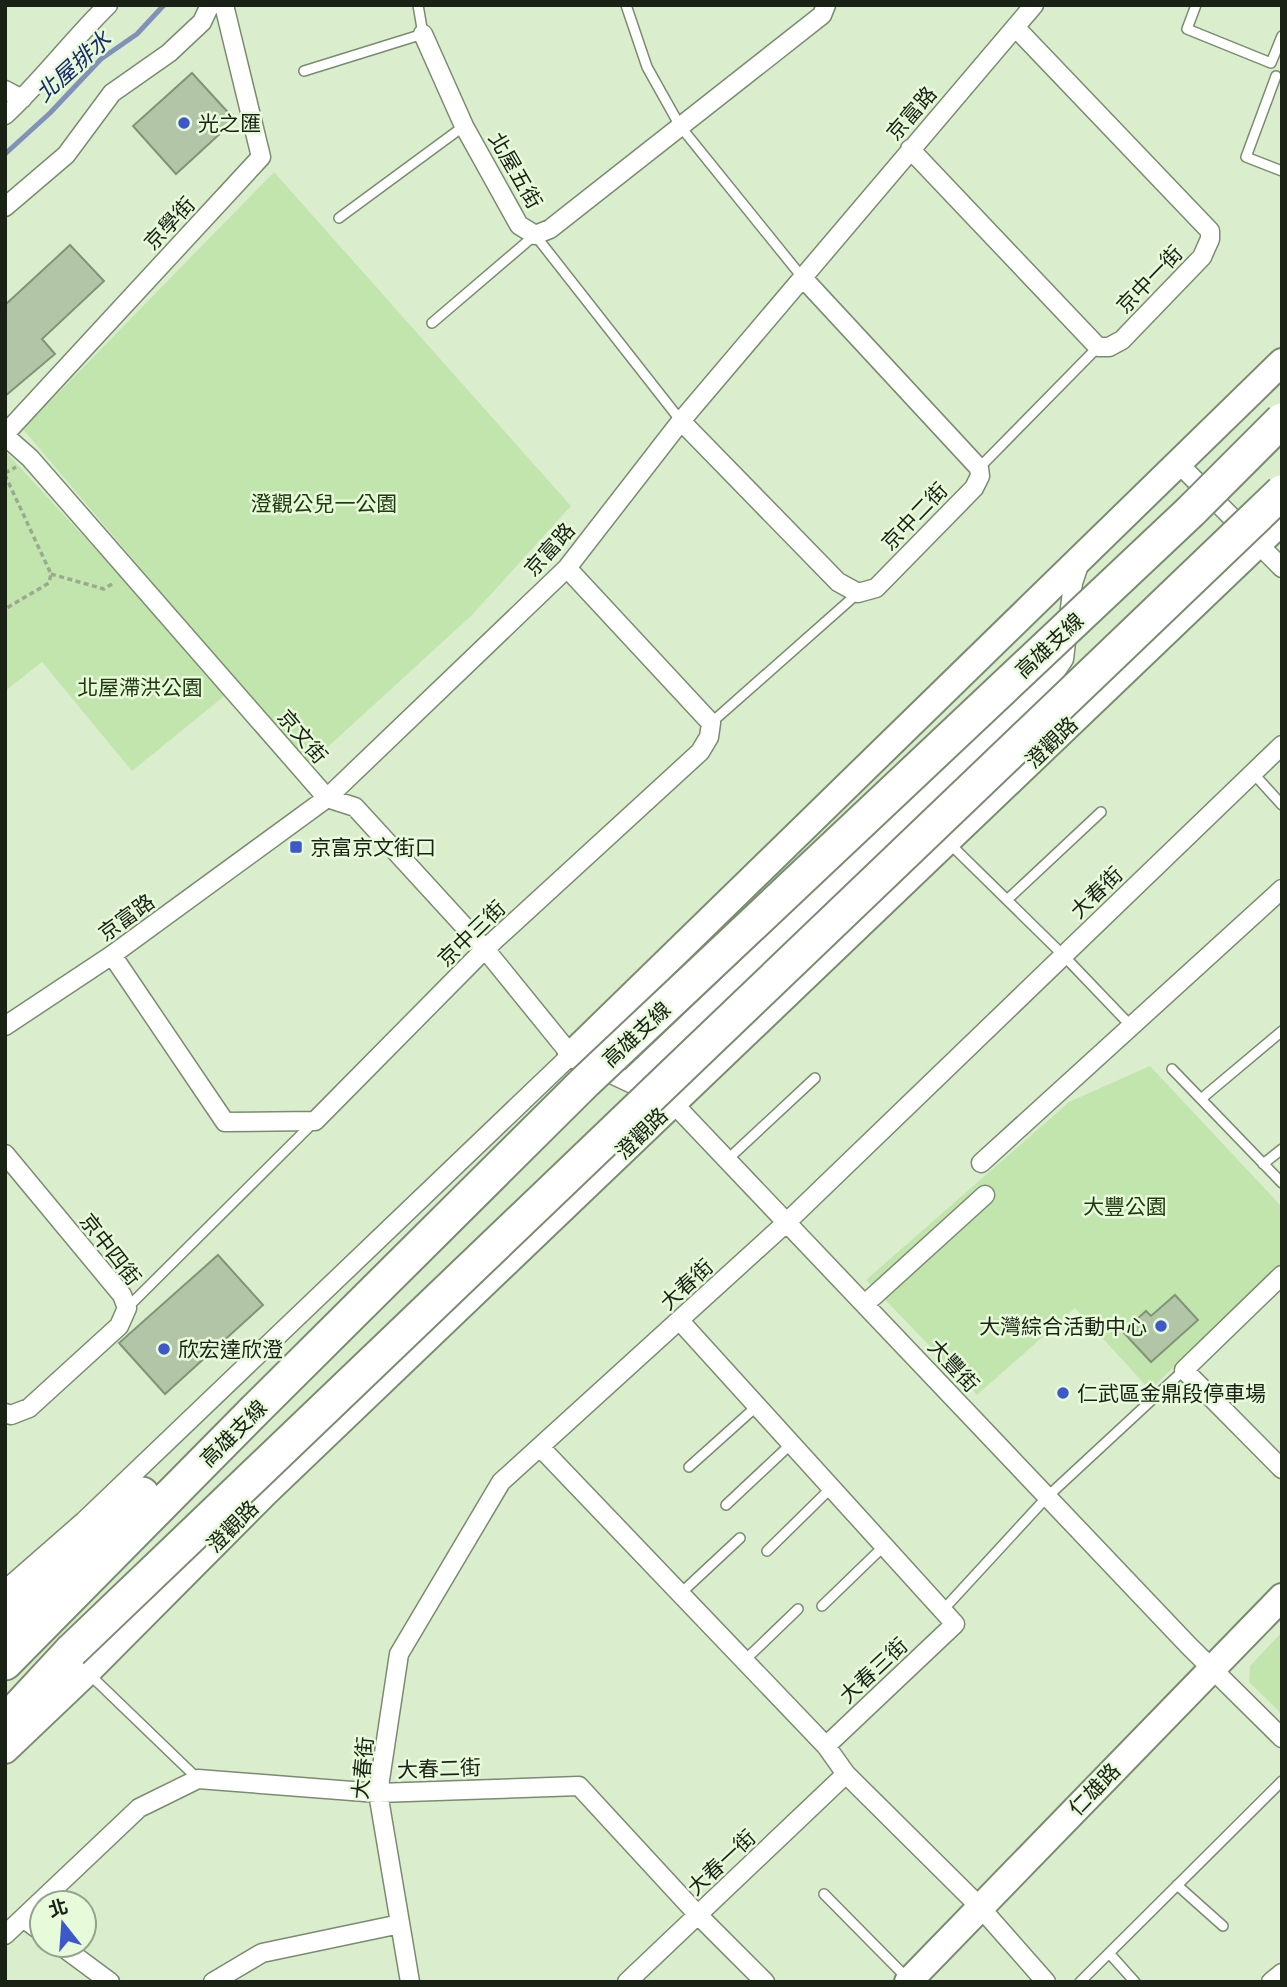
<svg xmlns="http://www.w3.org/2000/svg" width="1287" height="1987" viewBox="0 0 1287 1987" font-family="'Titillium Web','Noto Sans TC',sans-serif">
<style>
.green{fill:#c1e5ad}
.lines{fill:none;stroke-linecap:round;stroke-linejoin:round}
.stream{stroke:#8192b8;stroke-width:5}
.building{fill:#b2c6a7;stroke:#819477;stroke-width:2}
.lane-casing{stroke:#7a8c70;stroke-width:12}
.street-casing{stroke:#7a8c70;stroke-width:21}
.secondary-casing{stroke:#7a8c70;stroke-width:30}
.highway-casing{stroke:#7a8c70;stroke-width:37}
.path{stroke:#9aa990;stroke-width:3.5;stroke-dasharray:5 3.5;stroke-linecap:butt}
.lane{stroke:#fff;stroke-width:9}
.street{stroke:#fff;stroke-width:18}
.secondary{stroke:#fff;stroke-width:26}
.highway{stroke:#fff;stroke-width:33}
.highway-bridge-casing{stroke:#7a8c70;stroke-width:37;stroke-linecap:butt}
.highway-bridge{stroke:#fff;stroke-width:33}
.poi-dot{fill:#3d58cb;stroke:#e7fbdb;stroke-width:2.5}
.labels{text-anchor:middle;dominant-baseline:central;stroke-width:5;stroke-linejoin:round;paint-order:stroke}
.street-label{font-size:21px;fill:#1a2115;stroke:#e7fbdb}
.poi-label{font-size:21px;fill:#1a2115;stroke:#e7fbdb;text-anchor:start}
.park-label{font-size:21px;fill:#213810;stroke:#e7fbdb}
.water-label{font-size:23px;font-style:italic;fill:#1a296b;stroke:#e7fbdb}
</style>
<rect width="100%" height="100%" fill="#daeece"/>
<path class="green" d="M274 172 571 506 472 615 307 766 23 429Z
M5 451 228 693 132 771 42 662 5 691Z
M1150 1066 1282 1207V1263L1150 1390 1075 1308 977 1395 866 1280 1069 1102Z
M1282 1632V1714L1249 1682 1250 1666Z"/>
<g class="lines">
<path class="stream" d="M5 154 50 113 101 59 137 34 164 5"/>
</g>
<path class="building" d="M192 73 235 120 176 174 133 126Z
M70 245 104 281 42 339 55 354 5 396V305Z
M218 1255 263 1305 165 1394 119 1343Z
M1175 1295 1198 1320 1151 1362 1123 1332 1146 1311 1151 1316Z"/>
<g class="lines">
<g class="lane-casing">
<path id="lane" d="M626 5 647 67 680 126 802 277
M1196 5 1187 29 1271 63 1282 36
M304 71 423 34 418 5
M1276 76 1246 157 1282 171
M339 218 464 126
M432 323 535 235 681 421
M979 468 1098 347
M711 723 858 593
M1253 773 1282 805
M948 842 1063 955 1131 1026
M1007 900 1101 812
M1172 1069 1282 1183
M1201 1099 1282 1031
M727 1160 815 1078
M1263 1164 1282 1149
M127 1308 314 1122
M689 1467 757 1406
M726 1505 791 1444
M767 1551 831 1488
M680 1594 740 1538
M822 1606 884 1546
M943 1610 1047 1497 1184 1370
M744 1661 798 1609
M88 1673 198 1779
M1177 1885 1223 1926
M824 1894 908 1979
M1109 1953 1135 1982
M1080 1982 1282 1781"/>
</g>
<g class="street-casing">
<path id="street" d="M423 34 464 126 519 225 535 235 550 229 822 15 826 5
M5 90 22 99
M5 115C42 81 72 40 108 5
M910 149 1098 347H1109L1122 340 1202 257 1210 239V231L1016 28
M5 207 66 155 112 93 169 53 202 22 210 5
M681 421 838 582 858 593 876 588 974 488 980 476 979 468 802 277
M5 434 261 157 224 5
M5 436 30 458 327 798 355 807 485 949 571 1055 673 1103 1189 1646 1282 1738
M1178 463 1282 568
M112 955 225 1122 315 1121 485 949 700 752 709 737 711 723 567 568
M5 1026 112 955 327 798 567 568 681 421 1034 5
M627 1081 1052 677 1064 659 1073 583 1080 562
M5 1154 122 1295 127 1308 119 1326 29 1408 11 1415 5 1413
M981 1163 1282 889
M1282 1275 1184 1370 1282 1469
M865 1304 985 1195
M540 1447 826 1746 955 1624 680 1321
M5 1590 84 1521 571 1055
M826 1746 846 1774 980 1907 1046 1982
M23 1918 42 1932
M5 1935 139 1808 198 1779 378 1793 579 1786 698 1915 765 1982
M60 1945 110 1982
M213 1982 262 1953 400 1924
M410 1982 378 1793 399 1654 501 1482 787 1222 1282 745
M627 1982 846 1774
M1271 1982 1282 1973"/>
</g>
<g class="secondary-casing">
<path id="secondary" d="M571 1055 1282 362
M5 1750 87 1672 265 1493 1282 521
M908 1982 1282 1597"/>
</g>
<g class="highway-casing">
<path id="highway" d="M5 1621 142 1494
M5 1663 253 1412
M5 1722 71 1651"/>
</g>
<path class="path" d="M5 473 16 467
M5 475 51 574 49 583 5 609
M51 574 104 589 115 582"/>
<use href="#lane" class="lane"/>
<use href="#street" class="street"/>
<use href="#secondary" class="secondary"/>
<use href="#highway" class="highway"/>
<g class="highway-bridge-casing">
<path id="highway-bridge" d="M253 1412 585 1082 1191 511 1282 420
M71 1651 1282 492"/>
</g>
<use href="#highway-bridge" class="highway-bridge"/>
</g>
<g class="poi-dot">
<circle cx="184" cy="123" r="7"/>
<rect x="289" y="840" width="14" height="14" rx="3.5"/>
<circle cx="1161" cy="1326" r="7"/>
<circle cx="164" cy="1349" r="7"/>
<circle cx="1063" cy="1393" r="7"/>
</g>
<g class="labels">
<g class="street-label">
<text transform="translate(911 113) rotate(-49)">京富路</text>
<text transform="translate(516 170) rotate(60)">北屋五街</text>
<text transform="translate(169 223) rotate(-47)">京學街</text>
<text transform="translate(1149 279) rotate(-46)">京中一街</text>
<text transform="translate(914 516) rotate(-46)">京中二街</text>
<text transform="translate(549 549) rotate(-48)">京富路</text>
<text transform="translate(1049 645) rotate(-43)">高雄支線</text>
<text transform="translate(303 736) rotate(49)">京文街</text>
<text transform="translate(1051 742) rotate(-44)">澄觀路</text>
<text transform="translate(1096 892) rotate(-44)">大春街</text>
<text transform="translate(126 917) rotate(-36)">京富路</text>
<text transform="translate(471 933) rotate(-44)">京中三街</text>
<text transform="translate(636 1034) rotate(-43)">高雄支線</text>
<text transform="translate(641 1133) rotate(-44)">澄觀路</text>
<text transform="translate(111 1249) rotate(52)">京中四街</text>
<text transform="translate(686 1284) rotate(-43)">大春街</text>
<text transform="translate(954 1365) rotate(47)">大豐街</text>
<text transform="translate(233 1433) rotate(-45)">高雄支線</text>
<text transform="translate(232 1526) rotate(-45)">澄觀路</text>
<text transform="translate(873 1670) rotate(-43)">大春三街</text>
<text transform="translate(362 1768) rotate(-85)">大春街</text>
<text transform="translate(439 1768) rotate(-2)">大春二街</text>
<text transform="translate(1094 1789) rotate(-46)">仁雄路</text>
<text transform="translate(721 1862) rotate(-43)">大春一街</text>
</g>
<g class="poi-label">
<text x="198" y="123">光之匯</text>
<text x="310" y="847">京富京文街口</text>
<text x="1147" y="1326" text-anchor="end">大灣綜合活動中心</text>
<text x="178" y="1349">欣宏達欣澄</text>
<text x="1077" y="1393">仁武區金鼎段停車場</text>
</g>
<g class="park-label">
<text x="324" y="503">澄觀公兒一公園</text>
<text x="140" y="687">北屋滯洪公園</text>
<text x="1125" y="1206">大豐公園</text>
</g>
<g class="water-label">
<text transform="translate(73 66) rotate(-42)">北屋排水</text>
</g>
</g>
<rect width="1287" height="1987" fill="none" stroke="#1a2115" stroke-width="14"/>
<g transform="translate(63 1924) rotate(343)"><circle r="33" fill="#e7fbdb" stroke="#95a48c" stroke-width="2"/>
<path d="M0-5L12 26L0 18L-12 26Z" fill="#3d58cb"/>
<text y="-10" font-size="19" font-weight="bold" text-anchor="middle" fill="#1a2115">北</text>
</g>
</svg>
